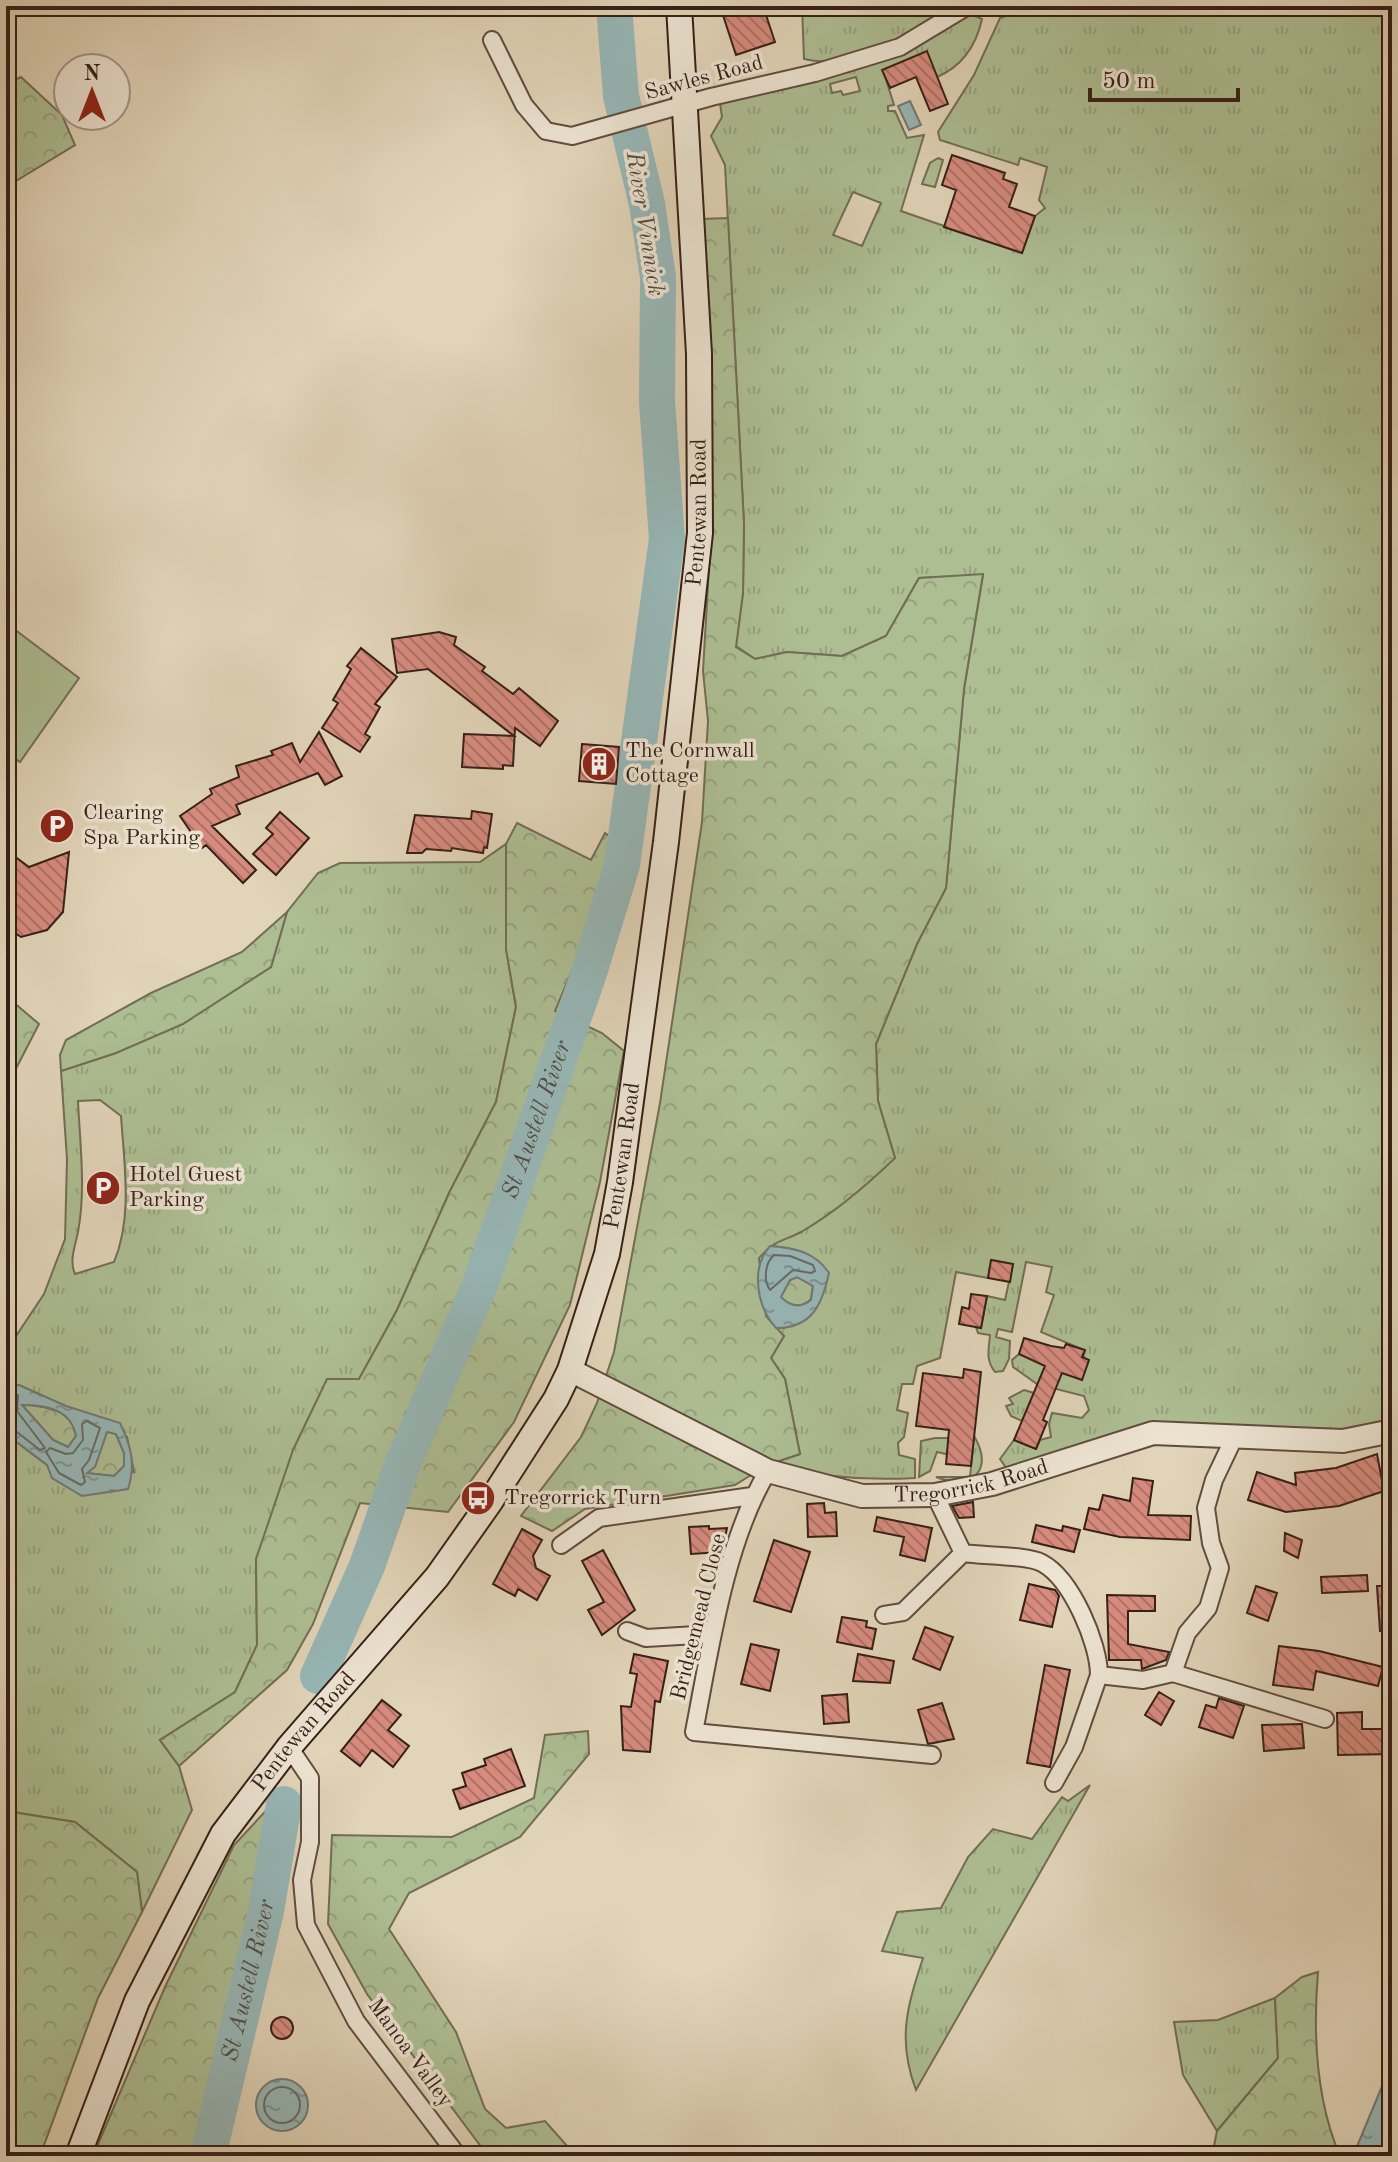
<svg xmlns="http://www.w3.org/2000/svg" width="1398" height="2162" viewBox="0 0 1398 2162" font-family="'Old Standard TT',serif">
<style>
.grass{fill:url(#grass-tufts);stroke:#726e55;stroke-width:2;fill-rule:evenodd}
.forest{fill:url(#forest-crowns);stroke:#726e55;stroke-width:2}
.pitch{fill:#adbe93;stroke:#726e55;stroke-width:2}
.water{fill:url(#water-ripples);stroke:#707a77;stroke-width:2;fill-rule:evenodd}
.lines{fill:none;stroke-linecap:round;stroke-linejoin:round}
.shore{stroke:#666b67;stroke-width:2}
.river{stroke:#97b7b7;stroke-width:36}
.building{fill:url(#building-back-hatch);stroke:#361f17;stroke-width:2}
.minor-casing{stroke:#614c3f;stroke-width:20}
.tertiary-casing{stroke:#614c3f;stroke-width:26}
.secondary-casing{stroke:#361f17;stroke-width:28}
.minor{stroke:#ece3d1;stroke-width:16}
.tertiary{stroke:#ece3d1;stroke-width:22}
.secondary{stroke:#ece3d1;stroke-width:24}
.labels{text-anchor:middle;dominant-baseline:central;stroke-width:7;stroke-linejoin:round;paint-order:stroke}
.street-label{font-size:22px;fill:#361f17;stroke:#ece3d1}
.poi-label{font-size:22px;fill:#361f17;stroke:#ece3d1;text-anchor:start}
.water-label{font-size:24px;font-style:italic;fill:#534d47;stroke:#ece3d1}
</style>
<defs>
<pattern id="grass-tufts" width="24" height="20" patternUnits="userSpaceOnUse" patternTransform="scale(2)"><rect width="24" height="20" fill="#adbe93"/><path d="M3 7l-1-3M5 7V3M7 7l1-3M15 17l-1-3M17 17v-4M19 17l1-3" fill="none" stroke="#95a37e"/></pattern>
<pattern id="forest-crowns" width="20" height="18" patternUnits="userSpaceOnUse" patternTransform="scale(2)"><rect width="20" height="18" fill="#adbe93"/><path d="M2 6a3 3 0 1 1 6 0M12 15a3 3 0 1 1 6 0" fill="none" stroke="#95a37e"/></pattern>
<pattern id="water-ripples" width="26" height="14" patternUnits="userSpaceOnUse" patternTransform="scale(2)"><rect width="26" height="14" fill="#97b7b7"/><path d="M2 4q2-2 4 0t4 0M15 11q2-2 4 0t4 0" fill="none" stroke="#7c9494"/></pattern>
<pattern id="building-back-hatch" width="6" height="6" patternUnits="userSpaceOnUse" patternTransform="scale(2)"><rect width="6" height="6" fill="#d78b7e"/><path d="M-1 5l2 2M0 0l6 6M5-1l2 2" fill="none" stroke="#af7166"/></pattern>
</defs>
<rect width="100%" height="100%" fill="#e1d4b8"/>
<filter id="stains"><feTurbulence type="fractalNoise" baseFrequency=".0025" numOctaves="4"/><feColorMatrix values="0 0 0 0 .2 0 0 0 0 .09 0 0 0 0 .02 0 0 0 .5 -.17"/></filter>
<radialGradient id="worn" r=".72"><stop offset=".6" stop-color="#630" stop-opacity="0"/><stop offset="1" stop-color="#630" stop-opacity=".3"/></radialGradient>
<path class="grass" d="M802 6H953C914 32 853 71 804 59Z
M1033 6H1392V1423L1339 1434 1159 1425 1007 1469 1000 1459 1014 1440 1036 1449 1040 1440 1051 1437 1049 1424 1052 1413 1082 1418 1089 1410 1084 1396 1037 1384 1013 1367 1012 1360 1019 1354 1082 1380 1084 1350 1041 1332 1054 1295 1046 1292 1052 1267 1026 1262 1012 1332 998 1329 996 1337 1010 1341 1009 1359 1003 1371 995 1372C985 1359 989 1349 990 1335L978 1333 976 1327 981 1328 987 1296 1005 1300 1013 1264 992 1260 988 1278 956 1272 940 1358 917 1366 913 1384H902L897 1410 908 1413 904 1437 898 1443 899 1455 915 1459V1478C863 1481 818 1477 767 1465L800 1454 785 1379 771 1358 784 1336 776 1328H784L828 1274C815 1252 795 1248 770 1246L776 1240 799 1233 895 1158 878 1101 876 1044 917 944 946 888 964 689 983 575 919 578 886 636 842 656 787 652 755 659 736 646 743 593 744 524 725 165 711 136 722 117 720 103 801 84 969 13 982 19C976 46 963 66 937 77L926 52 883 70 894 105 888 106V111H895L907 138 924 135 901 211 1022 253 1035 216 1045 208 1039 200 1047 167 1020 158 1018 165 940 140 938 132 974 75 1000 18ZM856 77 860 91 843 95 841 91 832 93 830 84ZM853 192 881 203 862 246 833 235Z
M938 158 943 160 935 187 922 184 930 163Z
M506 844V949L516 1007 496 1102 450 1191 397 1310 359 1379H327L256 1559 257 1645 235 1692 160 1740 179 1766 192 1810 142 1912 137 1872 75 1822 6 1811V1434L47 1465 134 1472 127 1437 19 1385 6 1386V1351L44 1294 65 1239 67 1159 61 1071 116 1053 271 967 287 912 318 873 340 863 480 862ZM100 1100 121 1116C124 1163 133 1217 114 1262L75 1274C69 1261 75 1247 78 1232 86 1190 80 1144 78 1101Z
M1024 1390 1034 1393 1022 1421 1011 1416 1006 1406 1013 1404 1009 1398Z
M974 1436C995 1471 971 1491 936 1477H970Z
M935 1438H955L946 1454 937 1452 930 1471 919 1477 921 1441Z
M1090 1785 916 2090C897 2040 907 2007 923 1958L882 1951 897 1912 941 1908 968 1857 993 1829 1032 1839 1062 1797 1068 1801Z
M1275 1998 1278 2058 1217 2131 1183 2075 1174 2022 1218 2020Z"/>
<path class="forest" d="M21 77 62 115 75 145 6 187V84Z
M728 218 744 524 743 593 736 647 755 659 787 652 842 656 886 636 919 578 983 574 964 689 946 888 917 944 876 1044 878 1101 895 1158C867 1185 836 1212 801 1232 778 1244 779 1237 759 1258L766 1316 784 1336 771 1358 785 1379 800 1454 767 1465 735 1485 585 1509 552 1531 521 1516 581 1437 597 1403 614 1352 660 1103 702 822 708 721 703 671 712 516V403L700 219Z
M517 823 591 860 605 833 616 841 600 904 555 1011 602 1033 624 1051 600 1182 570 1305 514 1422 448 1512 360 1503 313 1624 287 1670 179 1766 160 1740 235 1692 257 1645 256 1559 293 1450 327 1379H359L397 1310 450 1191 496 1102 516 1007 506 949V844Z
M287 912 271 967 183 1024 116 1053 61 1071 60 1055 66 1040 151 993 242 952Z
M6 996 39 1024 6 1088Z
M797 1277 813 1286 811 1299C800 1310 790 1306 780 1297L790 1280Z
M21 1404C46 1407 71 1408 76 1436L68 1447 53 1440Z
M107 1431 116 1434 124 1453V1466L114 1476 85 1473 95 1466Z
M588 1731 589 1754 520 1837 409 1893 389 1929 456 2032 485 2109 506 2128 545 2121 576 2156H488L367 1994 328 1924 332 1835 452 1837 534 1798 545 1735Z
M276 1800 258 1911 200 2156H93L165 1987 234 1845Z
M6 1811 75 1822 137 1872 142 1912 98 1998 40 2156H6Z
M1318 1972C1313 2032 1316 2100 1340 2156H1212L1217 2131 1278 2058 1275 1998 1302 1977Z"/>
<path class="pitch" d="M6 623 79 678 20 762 6 752Z"/>
<path class="water" d="M910 101 921 125 909 130 898 106Z
M770 1246C795 1248 815 1252 829 1273 822 1305 812 1328 776 1328 757 1307 750 1268 770 1246ZM797 1277 813 1286 811 1300C800 1309 790 1306 781 1297L790 1280Z
M19 1385 66 1406 120 1423C131 1446 136 1464 128 1489L82 1496 52 1478 47 1465 6 1434V1386ZM22 1405C46 1405 71 1409 76 1436L68 1447 53 1440ZM107 1432 116 1434 124 1453V1466L114 1476 87 1473 95 1467Z
M1392 2077V2156H1353L1383 2084Z
M256 2105a26 26 0 1 1 52 0a26 26 0 1 1-52 0Z"/>
<g class="lines">
<path class="shore" d="M774 1255 790 1256 813 1265 815 1271 811 1273 793 1270 770 1290C763 1280 765 1263 774 1255Z
M6 1394 18 1395 17 1411 45 1448 40 1450 13 1429 6 1428
M87 1421 100 1428 89 1460 82 1469 85 1482 81 1485 59 1473 46 1452 50 1448 66 1454 73 1453 83 1440 82 1424Z
M264 2105a18 18 0 1 1 36 0a18 18 0 1 1-36 0Z"/>
<g class="river">
<path id="s1" d="M318 1676 367 1566 402 1466 479 1287 588 976 622 865 667 539 657 402 658 277 647 204 621 96 614 6"/>
<path id="s2" d="M208 2156 266 1911 284 1804"/>
</g>
</g>
<path class="building" d="M720 6H763L775 42 736 55Z
M927 51 948 104 930 111 916 77 890 88 882 70Z
M952 155 1005 173 1003 179 1017 184 1009 207 1035 216 1022 253 944 227 956 190 942 185Z
M439 632 456 637 454 645 485 667 482 671 513 694 519 688 558 721 540 746 515 728 513 766 503 765V769L462 767 464 734 514 736 428 669 397 673 392 639Z
M361 648 397 677 375 704 380 707 365 734 370 737 360 752 322 728 338 703 333 700 351 669 347 666Z
M319 732 342 776 325 785 318 773 236 805 240 814 212 826 256 870 243 883 206 845 202 848 180 816 212 794 210 789 239 777 236 766 273 755 271 751 292 743 300 762Z
M582 744 619 747 616 784 579 781Z
M472 811 492 814 487 848 484 847 483 853 452 848 451 851 426 849 422 853H407L415 815 471 819Z
M280 812 309 838 276 875 253 854 273 834 266 828Z
M6 850 29 867 69 852 63 912 47 930 21 937 6 927Z
M991 1260 1013 1264 1010 1282 988 1278Z
M971 1294 987 1296 981 1328 959 1324 962 1307 969 1309Z
M1024 1338 1051 1346 1064 1348 1066 1344 1085 1350 1082 1357 1089 1360 1082 1380 1062 1373 1043 1420 1047 1422 1036 1449 1014 1440 1045 1366 1019 1354Z
M964 1369 981 1372 971 1466 946 1464 949 1430 916 1426 923 1373 963 1378Z
M1377 1454 1384 1491 1339 1506 1286 1512 1248 1500 1257 1472 1296 1485 1295 1473 1336 1468Z
M1133 1478 1153 1481 1148 1515 1191 1516 1190 1540 1120 1537 1084 1529 1089 1508 1099 1510 1103 1495 1130 1501Z
M973 1502 974 1517 959 1518 952 1506Z
M824 1503 825 1513 836 1512 837 1536 808 1537 807 1504Z
M877 1517 932 1528 925 1561 900 1555 904 1537 874 1531Z
M1036 1525 1062 1531 1063 1526 1080 1530 1074 1552 1032 1542Z
M709 1526V1529L727 1528 722 1552 691 1554 689 1527Z
M522 1529 542 1540 533 1556 536 1568 550 1576 537 1600 518 1589 515 1596 493 1584Z
M1285 1533 1302 1540 1298 1558 1284 1551Z
M774 1540 810 1552 791 1612 754 1601Z
M603 1550 635 1610 602 1635 588 1610 604 1602 582 1561Z
M1367 1575 1368 1591 1322 1593 1321 1577Z
M1029 1584 1055 1590 1059 1596 1052 1627 1020 1620Z
M1256 1586 1277 1593 1268 1621 1247 1613Z
M1377 1586H1392V1630L1380 1631Z
M1107 1595 1155 1596V1611H1128V1644L1169 1652 1166 1660 1142 1669 1141 1660H1109Z
M842 1617 867 1621 866 1627 876 1629 872 1649 837 1642Z
M925 1627 953 1637 940 1670 913 1659Z
M751 1644 779 1650 770 1691 741 1684Z
M1279 1646 1319 1651 1383 1667 1378 1686 1316 1671 1313 1690 1273 1685Z
M634 1654 668 1661 660 1702 655 1701 650 1752 623 1750 621 1706 631 1707 637 1674 630 1673Z
M858 1654 894 1661 890 1683 853 1681Z
M1045 1665 1070 1670 1050 1767 1027 1763Z
M1159 1692 1174 1701 1161 1725 1145 1715Z
M847 1694 849 1722 824 1724 822 1696Z
M1219 1698 1244 1706 1233 1738 1199 1727 1206 1705 1216 1708Z
M382 1700 401 1715 388 1730 409 1746 393 1767 372 1750 360 1766 341 1751Z
M942 1703 954 1739 928 1744 918 1710Z
M1362 1712V1729H1392V1754L1338 1755 1337 1713Z
M1302 1724 1304 1748 1264 1751 1262 1725Z
M511 1749 525 1786 460 1809 453 1790 466 1786 462 1773 486 1765 484 1759Z
M271 2028a11 11 0 1 1 22 0a11 11 0 1 1-22 0Z"/>
<g class="lines">
<g class="minor-casing">
<path id="minor" d="M492 40 524 105 546 131 572 136 711 97 815 73 900 47 968 6
M768 1471C725 1542 710 1650 694 1732L932 1755
M935 1495 963 1553C983 1556 1027 1555 1042 1563 1072 1579 1099 1644 1099 1675
M561 1545 599 1518 752 1496
M884 1615 903 1612 963 1553
M627 1631 646 1638 713 1634
M1173 1673 1325 1719
M289 1747 310 1778V1842L302 1880 306 1925 356 2021 458 2156
M1054 1783 1074 1747 1099 1675 1143 1680 1173 1673 1187 1633 1208 1608 1220 1568 1211 1543 1206 1508 1214 1480 1234 1438"/>
</g>
<g class="tertiary-casing">
<g id="tertiary">
<path id="s3" d="M570 1370 768 1471 862 1496 935 1495 992 1484 1153 1433 1343 1441 1392 1431"/>
</g>
</g>
<g class="secondary-casing">
<g id="secondary">
<path id="s4" d="M78 2156 137 2001 223 1834 289 1747 437 1577 490 1502 556 1399 570 1370 607 1254 620 1182 666 842 700 533 699 354 679 6"/>
</g>
</g>
<use href="#minor" class="minor"/>
<use href="#tertiary" class="tertiary"/>
<use href="#secondary" class="secondary"/>
</g>
<defs>
<g id="building-disc" transform="scale(1.8)"><circle r="9.5" fill="#8f2418" stroke="#ece3d1"/><path d="M-4-6H4V6H1V3H-1V6H-4ZM-2.5-4.3h1.7v1.8h-1.7ZM.8-4.3h1.7v1.8H.8ZM-2.5-1h1.7V.8h-1.7ZM.8-1h1.7V.8H.8Z" fill="#fff"/></g>
<g id="parking-disc" transform="scale(1.8)"><circle r="9.5" fill="#8f2418" stroke="#ece3d1"/><path d="M-3.5-5.5H1a3.5 3.5 0 0 1 0 7H-1V5.5H-3.5ZM-1-3.4V-.6H.8a1.4 1.4 0 0 0 0-2.8Z" fill="#fff"/></g>
<g id="bus-disc" transform="scale(1.8)"><circle r="9.5" fill="#8f2418" stroke="#ece3d1"/><path d="M-5-6H5V4H4V6H2V4H-2V6H-4V4H-5ZM-3.5-4V0h7V-4ZM-3.5 1.2v1.5H-2V1.2ZM2 1.2v1.5H3.5V1.2Z" fill="#fff"/></g>
</defs>
<g fill-rule="evenodd">
<use href="#building-disc" x="599" y="764"/>
<use href="#parking-disc" x="57" y="826"/>
<use href="#parking-disc" x="103" y="1188"/>
<use href="#bus-disc" x="478" y="1498"/>
</g>
<g class="labels">
<g class="street-label">
<text transform="translate(704 78) rotate(-15)">Sawles Road</text>
<text stroke="none"><textPath href="#s4" startOffset="1804">Pentewan Road</textPath></text>
<text stroke="none"><textPath href="#s4" startOffset="1156">Pentewan Road</textPath></text>
<text stroke="none"><textPath href="#s3" startOffset="430">Tregorrick Road</textPath></text>
<text transform="translate(699 1617) rotate(-76)">Bridgemead Close</text>
<text stroke="none"><textPath href="#s4" startOffset="484">Pentewan Road</textPath></text>
<text transform="translate(410 2053) rotate(54)">Manoa Valley</text>
</g>
<g class="poi-label">
<text x="625" y="751">The Cornwall<tspan x="625" dy="25">Cottage</tspan></text>
<text x="83" y="813">Clearing<tspan x="83" dy="25">Spa Parking</tspan></text>
<text x="129" y="1175">Hotel Guest<tspan x="129" dy="25">Parking</tspan></text>
<text x="504" y="1498">Tregorrick Turn</text>
</g>
<g class="water-label">
<text transform="translate(644 224) rotate(81)">River Vinnick</text>
<text stroke="none"><textPath href="#s1" startOffset="598">St Austell River</textPath></text>
<text stroke="none"><textPath href="#s2" startOffset="180">St Austell River</textPath></text>
</g>
</g>
<rect width="1398" height="2162" fill="none" stroke="#e1d4b8" stroke-width="32"/>
<rect x="8" y="8" width="1382" height="2146" fill="none" stroke="#361f17" stroke-width="4"/>
<rect x="16" y="16" width="1366" height="2130" fill="none" stroke="#361f17" stroke-width="2"/>
<g transform="translate(92 92)"><circle r="38" fill="#ece3d1" stroke="#a39587" stroke-width="2"/>
<path d="M0-6L14 30L0 20L-14 30Z" fill="#8f2418"/>
<text y="-12" font-size="22" font-weight="bold" text-anchor="middle" fill="#361f17">N</text>
</g>
<path d="M1090 88v12h148v-12" fill="none" stroke="#361f17" stroke-width="4"/>
<text x="1102" y="88" font-size="24" fill="#361f17" stroke="#ece3d1" stroke-width="6" paint-order="stroke">50 m</text>
<rect width="100%" height="100%" filter="url(#stains)"/>
<rect width="100%" height="100%" fill="url(#worn)"/>
</svg>
